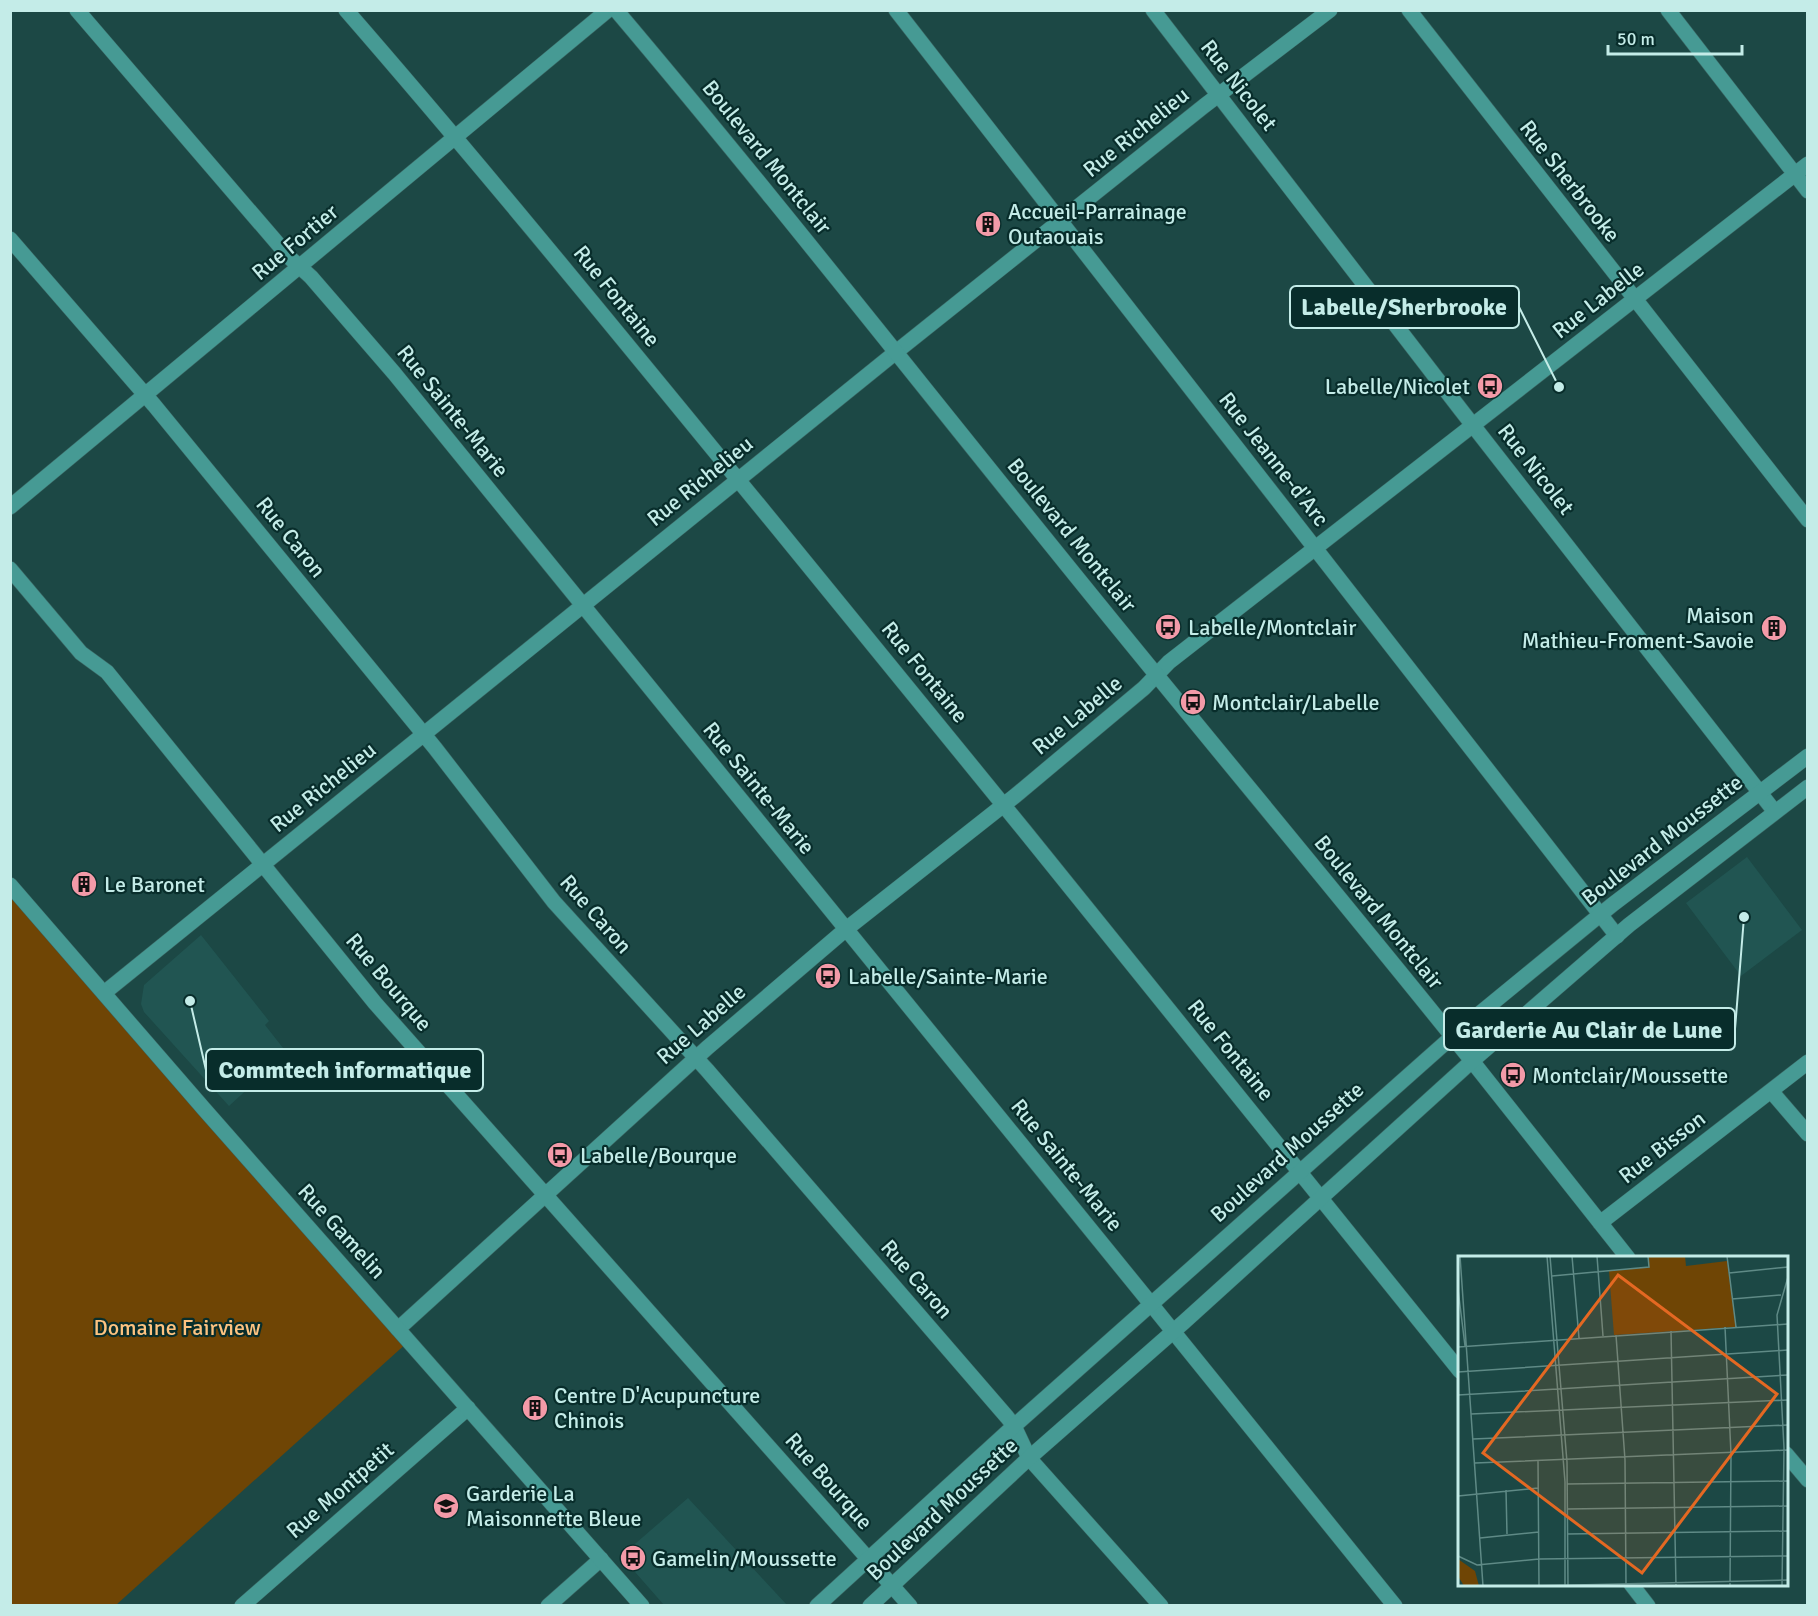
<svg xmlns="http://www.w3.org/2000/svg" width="1818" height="1616" viewBox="0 0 1818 1616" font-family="Signika,sans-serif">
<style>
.built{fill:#215552}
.green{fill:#6f4505}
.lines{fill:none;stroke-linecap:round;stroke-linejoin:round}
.minor-casing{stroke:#3b6764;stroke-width:16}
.tertiary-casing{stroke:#3b6764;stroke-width:16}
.minor{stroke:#469a94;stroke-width:15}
.tertiary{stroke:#469a94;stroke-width:15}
.labels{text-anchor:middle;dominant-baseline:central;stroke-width:4.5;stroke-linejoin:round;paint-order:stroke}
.street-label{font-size:22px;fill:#c4ece8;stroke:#082d2b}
.poi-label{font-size:22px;fill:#c4ece8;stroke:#082d2b;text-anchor:start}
.park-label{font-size:22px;fill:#fdc380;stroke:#082d2b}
.inset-road{fill:none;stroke:#5f8a86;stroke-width:1.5}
.view{fill:#e46822;fill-opacity:0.15;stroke:#e46822;stroke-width:3}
.inset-edge{fill:none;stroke:#c4ece8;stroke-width:3}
.leader{fill:none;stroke:#c4ece8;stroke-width:2}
.callout-dot{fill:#c4ece8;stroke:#082d2b;stroke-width:2}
.callout{fill:#082d2b;stroke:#c4ece8;stroke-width:2}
.callout-label{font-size:24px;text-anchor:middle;font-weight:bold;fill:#c4ece8}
</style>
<rect width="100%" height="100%" fill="#1c4845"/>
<path class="built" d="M1747 857 1802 930 1741 976 1686 903Z
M201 935 269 1021 265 1025 287 1053 229 1106 144 1012 141 1004 144 985Z
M688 1498 787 1605H664L621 1556Z"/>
<path class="green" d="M10 885 409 1341 116 1605H11Z"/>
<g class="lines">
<g class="minor-casing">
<path id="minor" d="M77 10 290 258 311 277 394 373 1151 1304 1395 1606
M346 10C493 179 634 353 776 526 1006 806 1233 1089 1460 1371
M896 10 1617 936
M1153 10 1461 410 1775 812
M1409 10 1808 520
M1668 10 1808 191
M10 239 154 405 435 748 554 902 707 1070 1007 1417 1014 1426 1029 1458 1161 1606
M10 507 608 10
M10 569 81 653 107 672 375 1003 910 1606
M104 993 896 352 1204 106 1330 10
M1472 1061 1628 1258
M1771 1091 1808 1134
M1600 1223 1808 1062
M398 1329 707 1048 845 930 1015 796 1144 688 1169 662 1808 164
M1786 1454 1808 1480
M1631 1584 1648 1606
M242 1606 468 1408
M548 1606 601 1559"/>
</g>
<g class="tertiary-casing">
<path id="tertiary" d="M616 10C770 192 917 380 1067 565 1201 731 1338 894 1472 1061
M10 885 204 1109 642 1606
M817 1606 1014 1426 1462 1028 1612 905 1808 756
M870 1606 1029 1458 1184 1322 1472 1061 1629 925 1808 787"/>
</g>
<use href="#minor" class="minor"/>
<use href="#tertiary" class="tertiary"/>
</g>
<defs>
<g id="building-disc" transform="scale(1.35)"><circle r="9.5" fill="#f39aa8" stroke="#082d2b"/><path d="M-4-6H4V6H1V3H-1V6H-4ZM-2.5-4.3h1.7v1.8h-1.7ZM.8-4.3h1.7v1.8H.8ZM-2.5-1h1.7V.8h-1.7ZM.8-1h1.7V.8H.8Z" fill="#111"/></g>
<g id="bus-disc" transform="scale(1.35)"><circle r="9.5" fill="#f39aa8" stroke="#082d2b"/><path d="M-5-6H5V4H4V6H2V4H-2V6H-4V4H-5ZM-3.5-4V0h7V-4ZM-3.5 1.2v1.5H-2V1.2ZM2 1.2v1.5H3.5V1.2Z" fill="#111"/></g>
<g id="school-disc" transform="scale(1.35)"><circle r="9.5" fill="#f39aa8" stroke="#082d2b"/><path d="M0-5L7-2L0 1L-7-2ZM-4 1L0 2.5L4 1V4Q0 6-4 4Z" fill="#111"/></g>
</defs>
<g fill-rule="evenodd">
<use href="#building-disc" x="988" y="224"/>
<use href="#bus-disc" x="1490" y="386"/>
<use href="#bus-disc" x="1168" y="627"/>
<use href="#building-disc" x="1774" y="628"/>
<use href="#bus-disc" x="1193" y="702"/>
<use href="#building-disc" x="84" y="884"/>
<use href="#bus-disc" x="828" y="976"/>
<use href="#bus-disc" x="1513" y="1075"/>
<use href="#bus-disc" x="560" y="1155"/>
<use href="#building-disc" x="535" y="1408"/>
<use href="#school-disc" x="446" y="1506"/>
<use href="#bus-disc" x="633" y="1558"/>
</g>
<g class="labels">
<g class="street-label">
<text transform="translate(1239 85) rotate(52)">Rue Nicolet</text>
<text transform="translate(1136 132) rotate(-39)">Rue Richelieu</text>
<text transform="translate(767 157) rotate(51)">Boulevard Montclair</text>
<text transform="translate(1570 181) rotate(52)">Rue Sherbrooke</text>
<text transform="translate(295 242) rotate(-40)">Rue Fortier</text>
<text transform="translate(617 296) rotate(51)">Rue Fontaine</text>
<text transform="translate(1598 300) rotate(-38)">Rue Labelle</text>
<text transform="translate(453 411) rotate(51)">Rue Sainte-Marie</text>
<text transform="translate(1274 459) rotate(52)">Rue Jeanne-d'Arc</text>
<text transform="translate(1536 469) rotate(52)">Rue Nicolet</text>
<text transform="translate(700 481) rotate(-39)">Rue Richelieu</text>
<text transform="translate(1072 535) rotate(51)">Boulevard Montclair</text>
<text transform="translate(291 537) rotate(51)">Rue Caron</text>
<text transform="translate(925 672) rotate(51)">Rue Fontaine</text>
<text transform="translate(1077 715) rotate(-40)">Rue Labelle</text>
<text transform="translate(323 787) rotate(-39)">Rue Richelieu</text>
<text transform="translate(759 788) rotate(51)">Rue Sainte-Marie</text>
<text transform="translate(1662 840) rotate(-38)">Boulevard Moussette</text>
<text transform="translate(1379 912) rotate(51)">Boulevard Montclair</text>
<text transform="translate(596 914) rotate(49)">Rue Caron</text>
<text transform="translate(389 982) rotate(50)">Rue Bourque</text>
<text transform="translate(701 1024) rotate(-41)">Rue Labelle</text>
<text transform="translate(1231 1050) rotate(51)">Rue Fontaine</text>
<text transform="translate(1662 1147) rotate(-38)">Rue Bisson</text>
<text transform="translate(1287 1152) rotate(-42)">Boulevard Moussette</text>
<text transform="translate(1067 1165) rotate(51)">Rue Sainte-Marie</text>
<text transform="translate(342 1231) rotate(48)">Rue Gamelin</text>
<text transform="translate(917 1279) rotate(49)">Rue Caron</text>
<text transform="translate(829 1481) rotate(49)">Rue Bourque</text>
<text transform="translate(340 1490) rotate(-41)">Rue Montpetit</text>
<text transform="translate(942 1509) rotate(-43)">Boulevard Moussette</text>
</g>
<g class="poi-label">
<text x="1008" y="211">Accueil-Parrainage<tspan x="1008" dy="25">Outaouais</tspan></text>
<text x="1470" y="386" text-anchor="end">Labelle/Nicolet</text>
<text x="1754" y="615" text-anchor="end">Maison<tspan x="1754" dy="25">Mathieu-Froment-Savoie</tspan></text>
<text x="1188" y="627">Labelle/Montclair</text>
<text x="1212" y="702">Montclair/Labelle</text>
<text x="104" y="884">Le Baronet</text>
<text x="848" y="976">Labelle/Sainte-Marie</text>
<text x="1532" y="1075">Montclair/Moussette</text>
<text x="580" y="1155">Labelle/Bourque</text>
<text x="554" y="1395">Centre D'Acupuncture<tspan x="554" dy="25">Chinois</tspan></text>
<text x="466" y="1493">Garderie La<tspan x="466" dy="25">Maisonnette Bleue</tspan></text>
<text x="652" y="1558">Gamelin/Moussette</text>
</g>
<g class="park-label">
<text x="177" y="1327">Domaine Fairview</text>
</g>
</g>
<g transform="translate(1458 1256)">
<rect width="330" height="330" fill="#1c4845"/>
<path d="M190 0H227L228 10 269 5 278 71 156 79 151 15 191 11ZM0 303 17 315 21 330H6L0 320Z" fill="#6f4505"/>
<path class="inset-road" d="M2 0 25 330M89 0 107 226V330M92 0 109 206 110 330M114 0 121 82M139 0 145 80M269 0 278 71M271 17 330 11M94 20 191 11 190 0M0 33 7 90M274 43 323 39M267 71 273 198 272 330M213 75 218 330M158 79 167 204 168 329M0 91 330 68M0 116 330 94M0 139 330 119M13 158 330 144M15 183 330 169M80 205 81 329M17 207 330 194M109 228 330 225M48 234 49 278M0 240 80 232M109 253 330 250M109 278 330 275M22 282 81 276M0 300 19 309 81 303 330 300M73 330 330 324M324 330 326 192 319 59 330 21"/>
<path class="view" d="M160 19 319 138 184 317 25 197Z"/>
<rect width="330" height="330" class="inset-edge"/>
</g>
<path class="leader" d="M1559 387L1519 307M1744 917L1735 1029M190 1001L206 1070"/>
<g class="callout-dot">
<circle cx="1559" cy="387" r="6"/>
<circle cx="1744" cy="917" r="6"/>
<circle cx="190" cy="1001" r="6"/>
</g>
<g class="callout">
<rect x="1290" y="286" width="229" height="42" rx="6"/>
<rect x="1444" y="1008" width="291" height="42" rx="6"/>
<rect x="206" y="1049" width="277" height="42" rx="6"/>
</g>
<g class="callout-label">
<text x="1404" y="315">Labelle/Sherbrooke</text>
<text x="1589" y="1038">Garderie Au Clair de Lune</text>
<text x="345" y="1078">Commtech informatique</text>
</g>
<rect width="1818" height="1616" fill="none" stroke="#c4ece8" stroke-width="24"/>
<path d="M1608 45v9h134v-9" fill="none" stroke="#c4ece8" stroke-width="3"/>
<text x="1617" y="45" font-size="18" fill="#c4ece8" stroke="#082d2b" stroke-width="4.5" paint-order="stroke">50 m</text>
</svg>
